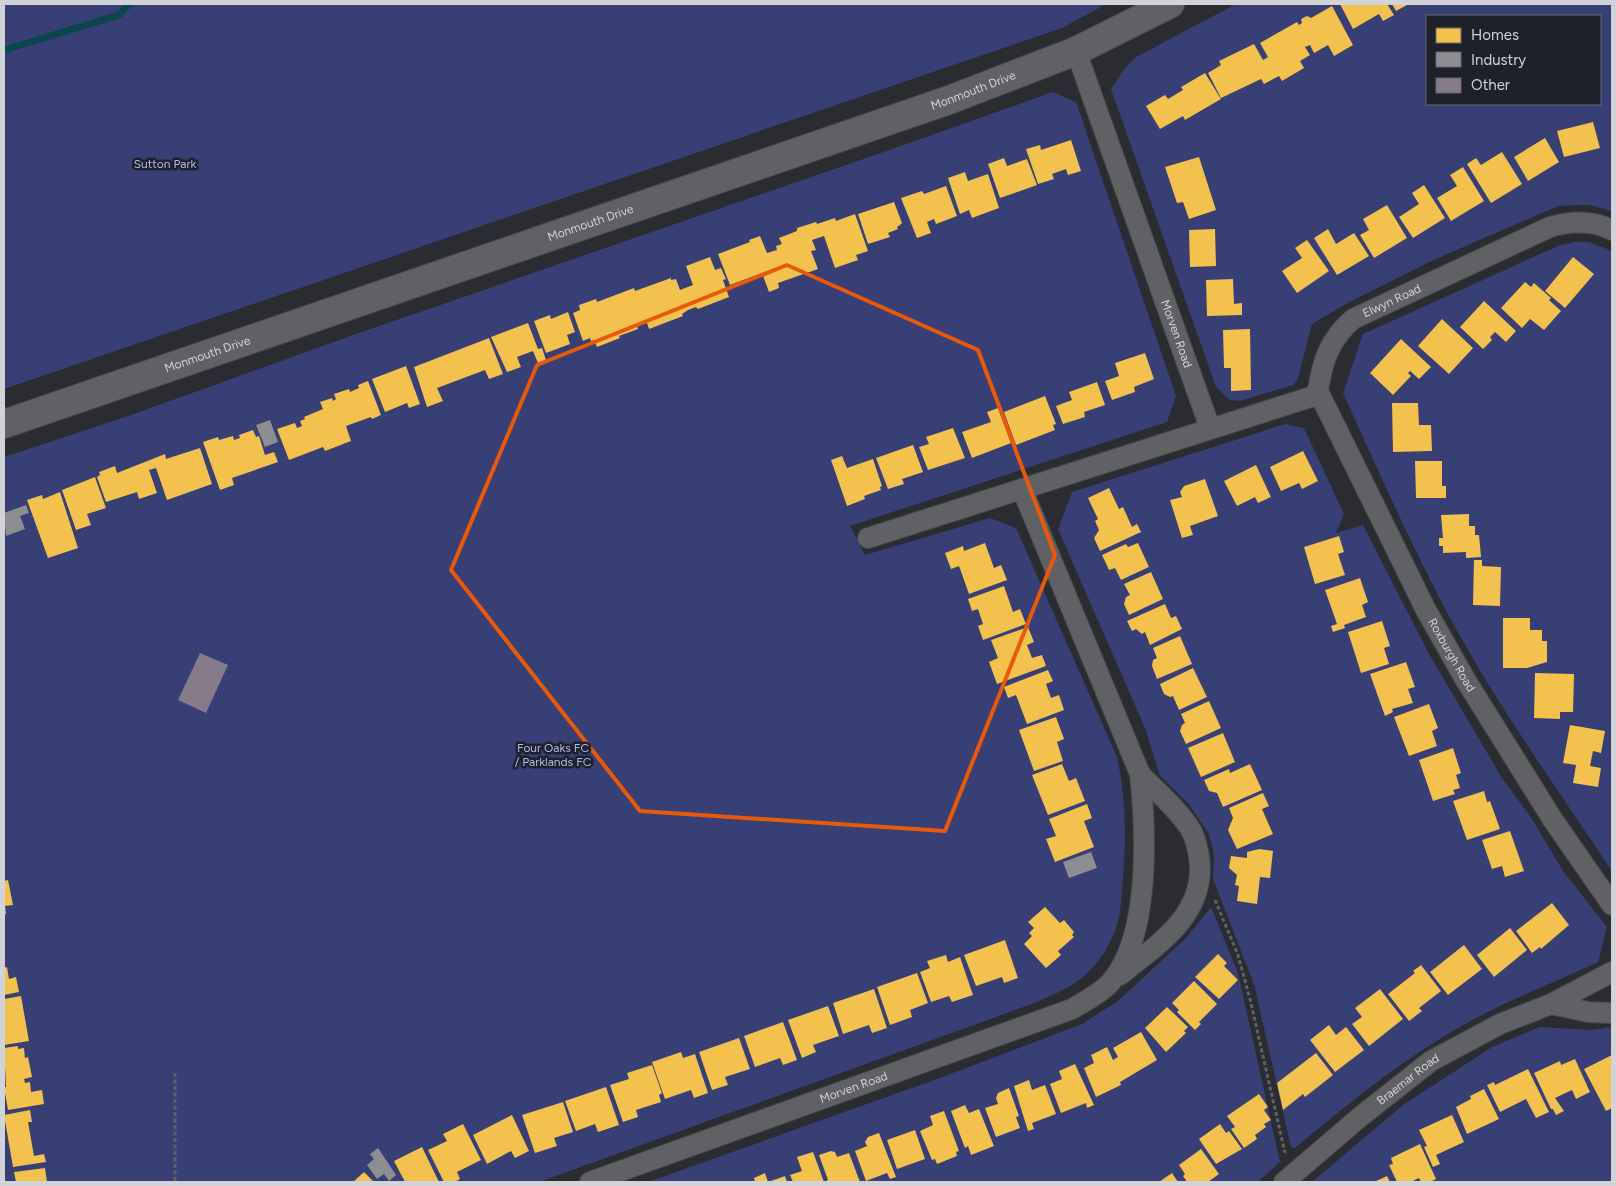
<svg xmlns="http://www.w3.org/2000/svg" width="1616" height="1186" viewBox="0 0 1616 1186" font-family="Figtree,sans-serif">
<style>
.green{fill:#373f74;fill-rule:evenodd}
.homes{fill:#f2c14e}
.industry{fill:#8d8d92}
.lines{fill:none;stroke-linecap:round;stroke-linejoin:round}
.stream{stroke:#0a474c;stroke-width:7}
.building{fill:#857b8a}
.street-casing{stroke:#46474b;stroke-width:22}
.secondary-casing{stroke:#46474b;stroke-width:30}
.path{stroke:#606165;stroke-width:3;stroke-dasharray:4 2.5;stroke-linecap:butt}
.street{stroke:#606164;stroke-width:20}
.secondary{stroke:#606164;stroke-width:28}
.marked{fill:none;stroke:#e8590c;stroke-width:4;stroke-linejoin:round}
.labels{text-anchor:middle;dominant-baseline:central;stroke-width:5;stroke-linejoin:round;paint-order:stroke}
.street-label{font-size:12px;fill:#d1d3d9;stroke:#1f212a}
.park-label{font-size:12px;fill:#afbbf2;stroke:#1f212a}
</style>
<rect width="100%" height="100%" fill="#2b2c31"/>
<path class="green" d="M4 4H1106L1062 28 4 389Z
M1236 4H1612V211L1590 205H1576L1559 206 1544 212 1427 263 1351 301 1312 324 1297 381 1293 385 1240 401 1230 400 1216 387 1111 89 1125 68 1136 57ZM1427 16H1600V104H1427Z
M1053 92 1076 102 1176 396 1167 422 850 526 865 555 990 518 1016 528 1117 757C1127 802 1126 845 1122 890 1121 904 1120 918 1115 931 1108 948 1099 963 1085 975 1070 989 1050 996 1032 1004L539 1182H187V1180L180 1182H4V457L131 415 356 334 878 154Z
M1574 242H1589L1612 251V871C1556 787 1497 705 1449 616 1410 543 1377 468 1343 393L1363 334 1558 246Z
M1285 424 1304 428 1344 514 1336 533 1363 525 1429 654 1502 778 1532 819 1563 871 1607 927 1598 962C1554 983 1509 999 1467 1023 1404 1058 1350 1102 1295 1148L1291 1147 1254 984 1213 879 1214 854 1209 834 1188 803 1160 776 1145 728 1058 529 1072 492Z
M1211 907 1238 973 1280 1162 1258 1182H648L937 1079 1082 1024 1118 1001 1187 937Z
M1540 1027 1591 1030 1612 1027V1182H1312L1403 1105 1492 1047Z"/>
<path class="homes" d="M1340 4H1387L1394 15 1383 21 1379 14 1353 29Z
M1392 4H1409L1396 11Z
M1332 6 1353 45 1334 56 1328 45 1314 53 1310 45 1305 47 1310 55 1300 61 1304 68 1282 81 1279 76 1264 84 1261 79 1221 98 1208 73 1221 65 1219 61 1254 44 1263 60 1268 57 1260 43 1297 22 1299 25 1302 23 1301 19 1307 16 1311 18Z
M1205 73 1221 99 1185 120 1183 116 1160 129 1146 106 1165 95 1168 99 1183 90 1181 87Z
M1593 122 1600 148 1564 157 1557 131Z
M1545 138 1559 162 1528 181 1514 157Z
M1071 140 1081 171 1068 175 1066 169 1052 174 1054 179 1038 184 1026 149 1040 145 1041 150Z
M1502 152 1522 184 1491 203 1467 164 1476 158 1481 165Z
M1199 157 1216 210 1189 219 1183 202 1177 203 1165 167Z
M1004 158 1007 166 1027 159 1037 185 1000 198 988 164Z
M1463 167 1484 201 1451 221 1437 198 1457 186 1450 175Z
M965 172 968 181 988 174 999 208 972 218 969 210 960 214 948 178Z
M1424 185 1445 218 1413 238 1399 217 1419 204 1412 193Z
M946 186 957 216 936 224 934 219 927 222 931 233 917 238 901 198 922 191 924 194Z
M894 202 902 223 900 225 897 227 898 229 888 233 890 237 868 244 858 214Z
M1387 205 1407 238 1374 258 1360 235 1369 230 1363 219Z
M855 214 868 251 856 255 858 260 835 268 824 236 812 240 816 250 811 251 818 269 778 283 779 288 769 292 762 273 730 285 718 254 750 242 749 240 760 236 767 253 777 250 776 246 782 244 779 238 797 231V228L816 222 817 224 835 218 836 221Z
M1215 229 1216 266 1190 267 1189 230Z
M1328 229 1336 244 1354 233 1369 256 1337 275 1314 238Z
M1307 240 1329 271 1297 293 1282 271 1302 258 1295 248Z
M710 257 715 270 721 268 726 279 723 280 729 297 698 309 696 307 688 310 682 314 683 316 649 329 647 323 637 326 638 329 619 336 620 338 597 347 594 340 591 341 590 338 583 341 573 313 580 310 579 305 596 299 597 302 634 288 635 291 671 278V280L676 279 680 290 693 285 686 266Z
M1573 257 1594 274 1565 308 1545 291Z
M1233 279 1234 304 1242 303V315L1207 316 1206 280Z
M1525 282 1531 287 1534 283 1551 298 1549 300 1561 311 1544 330 1530 319 1522 328 1501 308Z
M1484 301 1516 331 1506 342 1495 332 1490 337 1492 340 1483 349 1460 327Z
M568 312 575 332 567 335 570 344 546 353 534 321 550 315 551 319Z
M1442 319 1473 348 1449 374 1418 346Z
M528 323 538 349 542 348 546 360 538 363 533 351 517 357 521 367 507 372 491 337Z
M1250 329 1251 390 1231 391V368H1224L1223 330Z
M489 338 503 374 489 379 485 370 437 388 443 401 427 407 414 367Z
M1401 339 1431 367 1419 379 1410 371 1408 373 1411 376 1393 395 1370 373Z
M1145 353 1154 379 1134 387 1135 392 1112 400 1105 381 1119 376 1115 363Z
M406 366 420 404 409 408 407 403 385 412 372 379Z
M368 381 381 415 372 419 371 417 346 426 351 441 325 451 323 447 289 460 277 429 295 423 297 428 302 426 300 421 305 419 304 417 323 409 320 402 332 398 333 401 336 399 334 394 349 389 350 392 359 388 358 385Z
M1097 382 1105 405 1084 412 1085 417 1063 424 1056 406 1072 400 1069 392Z
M1045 396 1056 424 1053 425 1055 430 1016 445 1004 412Z
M1392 403H1418L1419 425H1431L1432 451 1393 452Z
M998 408 1011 443 972 458 962 432 991 422 987 412Z
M953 428 965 458 928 470 919 447 929 444 926 437Z
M253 430 256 437 259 436 265 455 274 452 278 462 232 478 234 485 220 490 203 442 218 437 219 440 233 436 234 440 240 438 239 435Z
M913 445 923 472 902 479 904 484 888 489 876 458Z
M200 448 212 484 167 500 156 468 149 470 157 493 139 499 137 492 106 502 97 477 100 475 99 472 115 466 117 473 165 454 166 459Z
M1303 451 1318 481 1302 489 1299 483 1281 491 1270 467Z
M842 456 847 468 873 459 882 486 880 487 881 490 864 496 865 499 847 506 831 460Z
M1415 461H1442V486H1446V498H1416Z
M1256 465 1271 497 1258 503 1255 497 1237 506 1224 481Z
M95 477 106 508 87 514 91 525 76 530 62 490Z
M1205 479 1218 516 1190 526 1193 535 1182 538 1170 500 1182 497 1180 492 1184 486Z
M1109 488 1119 509 1123 507 1132 527 1137 524 1141 532 1100 551 1094 538 1099 530 1095 521 1098 519 1088 498Z
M60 492 78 548 48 558 27 500 42 495 43 499Z
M1469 514V526H1475V535H1479L1481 557 1466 558V552L1443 553V546H1439V538H1443L1441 515Z
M1339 536 1344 552 1338 554 1345 575 1315 584 1304 547Z
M985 543 994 568 1001 565 1007 580 969 594 959 566 951 569 945 553 963 546 964 551Z
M1138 543 1149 567 1121 580 1115 568 1109 570 1102 555 1126 544 1128 547Z
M1474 560H1482V566L1501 567 1500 606 1473 605Z
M1151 572 1163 599 1129 615 1124 604 1126 597 1130 595 1124 584Z
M1360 578 1368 602 1362 605 1366 617 1344 625 1345 628 1333 632 1331 626 1337 624 1325 590Z
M1004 586 1013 612 1020 609 1026 624 983 640 978 626 983 624 978 609 972 611 968 599Z
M1165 604 1171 618 1176 616 1182 629 1150 645 1145 632 1142 634 1136 629 1132 631 1127 621Z
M1503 618H1530V630H1542V641H1547V662L1527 668H1503Z
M1382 621 1390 646 1384 648 1389 664 1361 673 1348 632Z
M1028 627 1034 642 1027 645 1032 658 1042 655 1046 666 997 684 989 662 998 658 991 640Z
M1180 636 1192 664 1157 679 1152 666 1153 660 1157 658 1153 648Z
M1406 662 1415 687 1408 689 1413 703 1392 709 1393 712 1385 716 1370 674Z
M1193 668 1207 697 1179 710 1173 696 1170 697 1164 694 1160 684Z
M1048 670 1053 681 1046 684 1051 698 1059 695 1064 710 1027 724 1016 695 1008 698 1004 687Z
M1535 673 1574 674 1573 712H1560V719L1534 718Z
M1209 701 1221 728 1186 744 1180 731 1182 725 1185 723 1181 714Z
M1429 704 1438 728 1432 731 1437 746 1409 756 1394 717Z
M1056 717 1064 739 1057 742 1063 761 1034 771 1019 730Z
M1570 725 1605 731 1601 753 1593 751 1590 766 1601 768 1598 787 1573 783 1576 765 1563 763Z
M1223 733 1235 762 1201 777 1188 748Z
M1453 748 1461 773 1456 775 1460 788 1453 790 1455 794 1433 801 1419 760Z
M1062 764 1069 781 1076 778 1085 801 1048 815 1032 775Z
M1250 764 1262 790 1223 807 1217 793 1209 791 1204 780 1229 769 1230 773Z
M1484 791 1487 802 1490 801 1500 829 1467 840 1453 801Z
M1263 793 1269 806 1262 809 1273 834 1237 849 1228 830 1233 818 1229 808Z
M1087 804 1092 818 1084 821 1094 847 1055 862 1046 839 1056 836 1049 819Z
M1510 831 1524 871 1505 877 1502 866 1492 869 1482 840Z
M1259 849 1273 851 1270 878 1260 877 1257 904 1237 901 1239 886 1235 885 1237 875 1229 868 1231 856 1247 858V852Z
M8 880 13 905 5 906 6 914H4V881Z
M1552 903 1569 925 1541 949 1540 947 1532 953 1516 931Z
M1045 907 1060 923 1064 920 1074 932 1072 935 1074 937 1058 951 1061 955 1046 968 1024 944 1032 936 1029 933 1034 928 1028 922Z
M1510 928 1527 950 1494 977 1477 955Z
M1005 940 1018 978 1004 983 1002 977 976 986 964 955Z
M1464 945 1482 969 1448 995 1430 972Z
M1218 954 1227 963 1224 966 1238 980 1219 999 1195 977Z
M946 955 948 962 960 957 973 995 952 1002 949 996 931 1002 920 972 930 968 927 961Z
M1421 965 1441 991 1419 1008 1422 1011 1409 1021 1388 994 1415 973 1413 971Z
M7 967 9 979 16 977 19 992 4 995V968Z
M917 973 928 1003 910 1010 912 1017 890 1025 877 987Z
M1194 981 1217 1004 1199 1022 1201 1024 1195 1030 1177 1012 1179 1010 1172 1003Z
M874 989 887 1028 872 1033 869 1025 843 1034 833 1003Z
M1380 989 1403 1019 1369 1046 1352 1024 1362 1017 1355 1008Z
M21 996 29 1041 4 1045V999Z
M828 1006 839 1036 813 1045 816 1052 802 1058 788 1020Z
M1167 1007 1188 1027 1184 1031 1186 1033 1166 1052 1145 1028Z
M783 1022 797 1060 783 1065 780 1058 755 1067 744 1036Z
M1329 1025 1336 1035 1346 1027 1364 1050 1335 1072 1310 1040Z
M1141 1032 1157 1060 1120 1082 1121 1085 1096 1097 1084 1068 1094 1063 1091 1055 1107 1047 1113 1060 1118 1057 1113 1048Z
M739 1038 750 1069 725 1077 728 1085 712 1090 699 1052Z
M18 1046V1049L24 1048 25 1058 28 1057 32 1077 24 1079 25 1083 30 1082 31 1092 42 1090 44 1104 8 1110 4 1087H6L4 1048Z
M681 1052 683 1058 695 1054 708 1093 694 1098 691 1090 665 1099 652 1062Z
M1316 1053 1333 1075 1305 1097 1303 1094 1283 1110 1277 1083Z
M1612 1055V1108L1606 1111 1584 1069Z
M1575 1059 1590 1092 1576 1099 1572 1090 1555 1098 1564 1111 1556 1115 1553 1109H1551L1534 1073 1560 1061 1561 1065Z
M1075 1064 1094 1105 1087 1108 1086 1103 1061 1113 1050 1084 1062 1079 1059 1071Z
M652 1065 662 1093 659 1095 661 1102 636 1110 638 1117 623 1122 610 1085 629 1079 627 1073Z
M1528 1069 1549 1112 1536 1118 1526 1099 1500 1112 1487 1085 1494 1082 1495 1085Z
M1029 1080 1032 1090 1045 1085 1056 1114 1032 1123 1034 1129 1028 1131 1014 1086Z
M606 1087 619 1125 598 1132 595 1124 576 1131 565 1101Z
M1009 1088 1019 1116 1016 1117 1020 1128 996 1137 985 1108 998 1104 996 1098 998 1093Z
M1484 1089 1499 1119 1467 1134 1456 1107 1471 1099 1470 1096Z
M1259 1094 1268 1107 1264 1110 1271 1120 1264 1124 1266 1127 1255 1135 1257 1139 1244 1148 1231 1129 1235 1127 1227 1116Z
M563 1102 573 1132 554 1138 557 1146 535 1153 522 1115Z
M965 1105 969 1113 979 1109 994 1146 971 1155 968 1146 965 1148 951 1111Z
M30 1110 32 1122H28L34 1156 44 1154 46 1162 13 1167 4 1115Z
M944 1111 959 1151 956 1152 957 1156 937 1164 935 1159 932 1160 920 1131 933 1125 930 1116Z
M512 1115 529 1151 515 1158 511 1151 487 1164 473 1135Z
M1452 1115 1464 1142 1436 1155 1440 1164 1433 1167 1424 1147 1427 1146 1419 1130Z
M463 1124 481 1160 457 1172 460 1179 455 1182H444L428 1150 447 1141 443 1134Z
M1220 1124 1226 1133 1229 1131 1242 1149 1216 1164 1199 1139Z
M915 1130 925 1159 897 1169 887 1140Z
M879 1133 896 1177 890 1179 887 1173 866 1181 855 1151 867 1146 865 1142 868 1137Z
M1420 1144 1436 1179 1430 1182H1421L1419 1178 1411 1182H1397L1389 1165 1393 1164 1391 1158Z
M422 1147 439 1182H405L394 1161Z
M1201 1149 1219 1174 1208 1182H1187L1183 1176 1185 1174 1179 1165Z
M831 1151 835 1152 837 1157 849 1153 860 1182H793L790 1175 802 1171 797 1157 813 1152 824 1182 828 1180 819 1155Z
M45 1168 47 1182H16L14 1172Z
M364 1172 374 1182H353Z
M765 1173 768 1182 785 1176 787 1182H755L754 1178Z
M1172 1173 1178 1182H1159Z
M1387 1176 1390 1182H1374Z"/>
<path class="industry" d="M270 420 278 442 265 447 256 425Z
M26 505 29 513 20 516 25 529 6 536 4 513Z
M1091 852 1097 868 1069 878 1063 862Z
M378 1148 396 1175 389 1181 384 1174 377 1179 367 1165 374 1159 370 1154Z"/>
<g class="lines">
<path class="stream" d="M4 50 119 15 129 4"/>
</g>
<path class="building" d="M200 653 228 665 206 713 178 700Z"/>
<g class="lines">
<g class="street-casing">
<g id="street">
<path id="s1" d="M1076 51 1210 428"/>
<path id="s2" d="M1318 391 1426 610 1465 679 1553 820 1612 905"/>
<path id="s3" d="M868 538 1311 397 1318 391C1322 361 1330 339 1353 319L1550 227C1571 221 1592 220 1612 230"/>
<path d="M1120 975C1155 946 1201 919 1200 867 1199 853 1197 839 1189 827 1176 807 1156 791 1140 774"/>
<path d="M1551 1004 1588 1012 1612 1013"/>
<path id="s4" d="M590 1182 1072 1009C1085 1001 1100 994 1110 983 1151 937 1146 832 1140 774L1022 489"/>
<path id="s5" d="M1284 1182 1360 1117 1431 1061 1500 1024 1551 1004 1612 972"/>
</g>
</g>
<g class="secondary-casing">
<g id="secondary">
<path id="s6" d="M4 424 949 100 1076 51 1170 4"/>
</g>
</g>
<path class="path" d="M1215 900 1238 955 1250 999 1285 1153
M175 1073V1182"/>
<use href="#street" class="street"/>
<use href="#secondary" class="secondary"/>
</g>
<path class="marked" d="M787 265 978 350 1055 555 945 831 640 811 451 570 537 365Z"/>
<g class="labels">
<g class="street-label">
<text stroke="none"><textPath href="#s6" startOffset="1025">Monmouth Drive</textPath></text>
<text stroke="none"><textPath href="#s6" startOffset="620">Monmouth Drive</textPath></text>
<text stroke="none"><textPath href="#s3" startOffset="599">Elwyn Road</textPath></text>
<text stroke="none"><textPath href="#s1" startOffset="300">Morven Road</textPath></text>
<text stroke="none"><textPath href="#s6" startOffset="215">Monmouth Drive</textPath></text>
<text stroke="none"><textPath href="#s2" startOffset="296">Roxburgh Road</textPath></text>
<text stroke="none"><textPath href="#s5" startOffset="161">Braemar Road</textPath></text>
<text stroke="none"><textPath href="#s4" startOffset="280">Morven Road</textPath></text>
</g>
<g class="park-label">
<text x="165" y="164">Sutton Park</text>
<text x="553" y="748">Four Oaks FC<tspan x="553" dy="14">/ Parklands FC</tspan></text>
</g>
</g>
<rect width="1616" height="1186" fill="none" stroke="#d1d3d9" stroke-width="10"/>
<rect x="1426" y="15" width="175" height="90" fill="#1f212a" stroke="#666870"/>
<rect x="1436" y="28" width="25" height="15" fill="#f2c14e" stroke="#666870"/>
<text x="1471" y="40" font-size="15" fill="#d1d3d9">Homes</text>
<rect x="1436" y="52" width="25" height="15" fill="#8d8d92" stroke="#666870"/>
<text x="1471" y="65" font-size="15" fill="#d1d3d9">Industry</text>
<rect x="1436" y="78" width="25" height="15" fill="#857b8a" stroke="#666870"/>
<text x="1471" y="90" font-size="15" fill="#d1d3d9">Other</text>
</svg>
